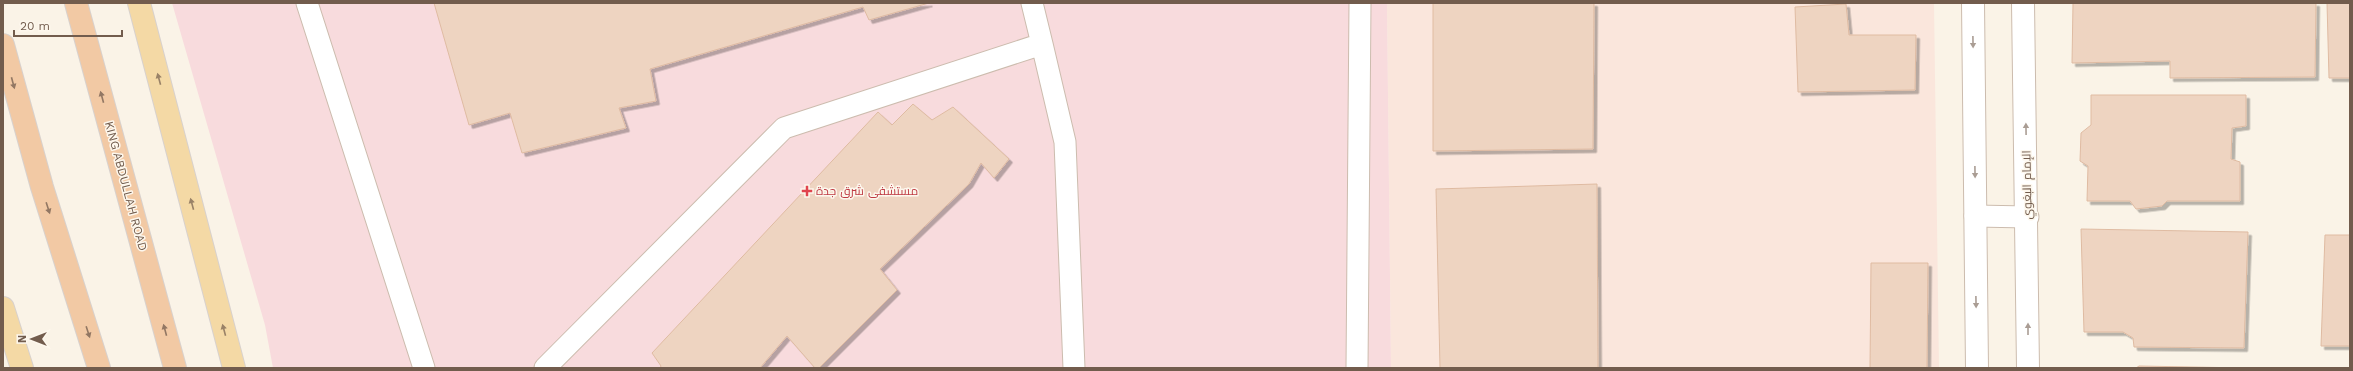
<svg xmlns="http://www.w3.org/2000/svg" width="2353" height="371" viewBox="0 0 2353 371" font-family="'Work Sans',Cairo,sans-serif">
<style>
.commercial{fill:#fae6dc}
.medical{fill:#f8dbdd}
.building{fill:#eed4c1;stroke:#dfbba2;filter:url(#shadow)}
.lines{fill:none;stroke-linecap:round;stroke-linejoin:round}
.service-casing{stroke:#ccbcae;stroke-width:23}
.minor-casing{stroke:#ccbcae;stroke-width:24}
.primary-casing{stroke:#d8d1cd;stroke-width:24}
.trunk-casing{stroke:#d8d1cd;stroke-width:24}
.service{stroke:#fff;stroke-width:21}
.minor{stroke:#fff;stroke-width:22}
.primary{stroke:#f4d9a5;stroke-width:22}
.trunk{stroke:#f2c9a4;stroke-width:22}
.oneway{fill:#aa9d94}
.oneway2{fill:#998267}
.oneway3{fill:#927763}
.health-dot{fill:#e0444e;stroke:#fdf7ed;stroke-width:1.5}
.labels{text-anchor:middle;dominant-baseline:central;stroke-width:3;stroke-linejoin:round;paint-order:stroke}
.street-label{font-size:12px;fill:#725c4d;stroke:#fdf7ed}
.health-label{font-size:12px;fill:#be3a42;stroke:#fdf7ed;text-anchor:start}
</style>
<defs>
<filter id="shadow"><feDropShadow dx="3.5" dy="3.5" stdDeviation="0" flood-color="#0004"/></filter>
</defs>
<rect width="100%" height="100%" fill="#faf3e7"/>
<path class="commercial" d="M1387 3H1934L1939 368H1391Z"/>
<path class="medical" d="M172 3H1387L1391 368H273L265 325Z"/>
<path class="building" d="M434 3H929L869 20 863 7 650 69 656 101 619 108 626 128 522 153 510 113 469 125Z
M1433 3H1594L1593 149 1433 151Z
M2073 3H2316L2315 77 2170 78V61L2072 63Z
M2327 3H2350V78H2329Z
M1846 4 1849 35H1916L1915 90 1798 92 1795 7Z
M2091 95H2246V126L2232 128 2231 159 2240 162V201H2167L2162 206 2136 209 2130 201H2087L2088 166 2080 161 2081 133 2091 125Z
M913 104 932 120 953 107 1009 159 994 178 981 163 969 184 880 269 897 290 819 368H815L787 336 760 368H660L661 366 652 353 878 112 892 125Z
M1597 184 1598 368H1440L1436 189Z
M2081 229 2248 232 2244 348 2134 347 2133 338 2123 332H2084Z
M2325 235H2350V346H2321Z
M1871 263H1928L1927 368H1870Z
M2139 366 2246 368H2136Z"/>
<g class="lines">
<g class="service-casing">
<path id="service" d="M307 3 424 368
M1032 3 1042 44
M1975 216 2028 217
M545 368 784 128 1042 44 1065 142 1074 368
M1357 368 1360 3"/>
</g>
<g class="minor-casing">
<path id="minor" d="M1973 3 1977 368
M2023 3 2028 368"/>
</g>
<g class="primary-casing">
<path id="primary" d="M139 3 234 368
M3 308 22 368"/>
</g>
<g class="trunk-casing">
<path id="trunk" d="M76 3 175 368
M3 45 42 187 99 368"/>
</g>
<use href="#service" class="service"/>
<use href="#minor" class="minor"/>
<use href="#primary" class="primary"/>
<use href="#trunk" class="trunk"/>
</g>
<defs><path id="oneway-solid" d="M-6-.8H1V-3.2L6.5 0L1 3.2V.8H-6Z"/></defs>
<g class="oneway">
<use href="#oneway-solid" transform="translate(1973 42) rotate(89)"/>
<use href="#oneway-solid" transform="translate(2026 129) rotate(-91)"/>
<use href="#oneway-solid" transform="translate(1975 172) rotate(89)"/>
<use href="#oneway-solid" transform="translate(1976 302) rotate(89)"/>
<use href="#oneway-solid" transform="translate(2028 329) rotate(-90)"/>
</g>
<g class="oneway2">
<use href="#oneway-solid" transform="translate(159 79) rotate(-105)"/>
<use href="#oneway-solid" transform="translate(192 204) rotate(-105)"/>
<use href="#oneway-solid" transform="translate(224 330) rotate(-105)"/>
</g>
<g class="oneway3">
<use href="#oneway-solid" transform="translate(13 83) rotate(75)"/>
<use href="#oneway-solid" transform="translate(102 97) rotate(-105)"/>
<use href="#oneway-solid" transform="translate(48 208) rotate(72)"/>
<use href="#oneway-solid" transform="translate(165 330) rotate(-105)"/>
<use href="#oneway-solid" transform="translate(88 332) rotate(72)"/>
</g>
<path class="health-dot" d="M805 185h4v4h4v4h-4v4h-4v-4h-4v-4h4z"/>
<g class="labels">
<g class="street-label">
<text transform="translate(2027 185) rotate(-91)">الإمام البغوي</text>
<text transform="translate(126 186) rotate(75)">KING ABDULLAH ROAD</text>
</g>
<g class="health-label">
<text x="816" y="191">مستشفى شرق جدة</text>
</g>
</g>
<rect width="2353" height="371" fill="none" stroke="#725c4d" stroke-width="8"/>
<g transform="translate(32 339) rotate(270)" stroke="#fdf7ed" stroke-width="3" paint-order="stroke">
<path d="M0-3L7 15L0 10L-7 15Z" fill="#725c4d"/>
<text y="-6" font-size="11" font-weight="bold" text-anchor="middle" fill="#725c4d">N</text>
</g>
<path d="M14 30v6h108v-6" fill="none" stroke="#725c4d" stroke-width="2"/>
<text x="20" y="30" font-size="12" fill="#725c4d" stroke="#fdf7ed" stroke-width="3" paint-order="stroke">20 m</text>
</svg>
